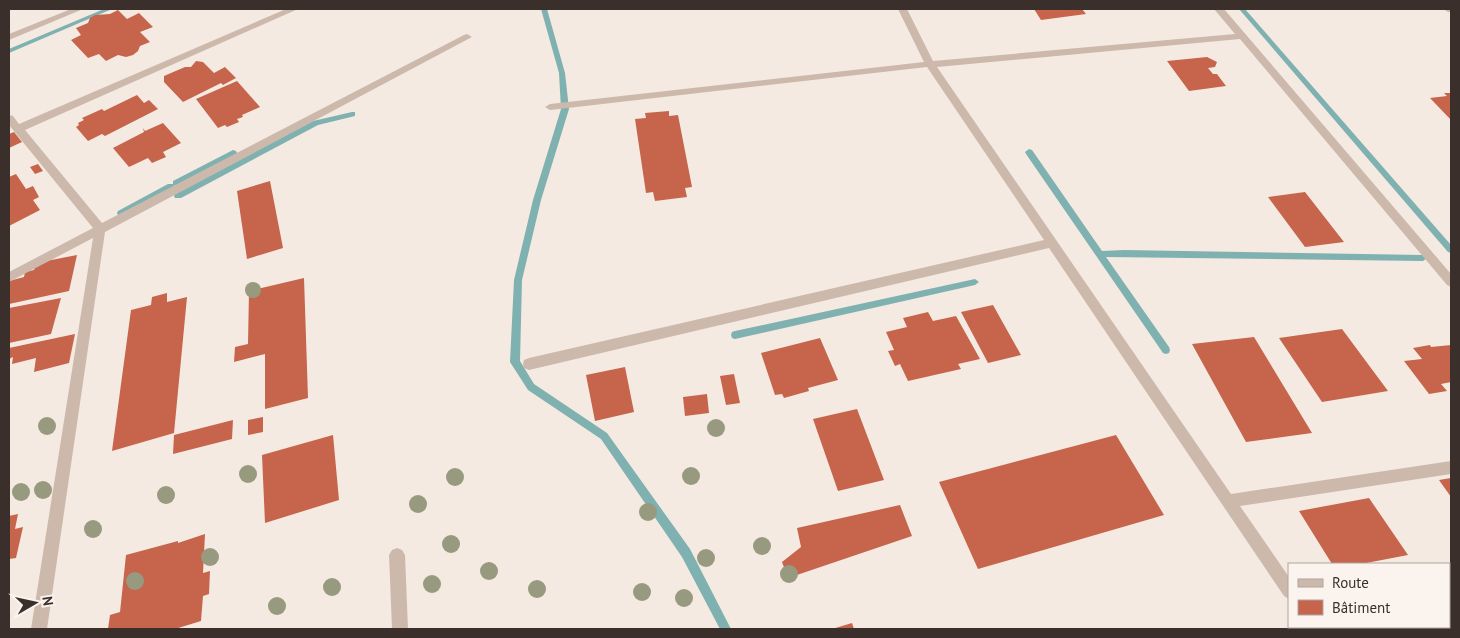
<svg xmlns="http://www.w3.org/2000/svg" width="1460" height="638" viewBox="0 0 1460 638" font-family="'PT Sans',sans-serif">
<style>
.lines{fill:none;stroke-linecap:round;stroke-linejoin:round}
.stream{fill:#7fb1b1;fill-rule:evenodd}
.building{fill:#c6644c}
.minor{fill:#ccb9ac;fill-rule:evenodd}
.tree{fill:#979a7f}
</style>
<rect width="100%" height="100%" fill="#f4eae1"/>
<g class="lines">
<path class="stream" d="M104 9H112L9 53V49Z
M541 9H547L565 73 569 109 541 200 522 280 520 361 534 384 607 433 690 549 731 629H720L682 557 601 439 528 390 510 362 514 280 533 200 561 109 559 73Z
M1239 9H1245L1451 245V253L1448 252Z
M352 112H355V116L318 125 181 198H175L174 196 175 194 313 121Z
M1029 149 1032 150 1102 251 1124 250 1423 255 1427 258 1423 261 1106 257 1169 347 1170 350 1169 353 1166 354 1163 353 1026 154 1025 152Z
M233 150 236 151 237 153 236 155 179 185H174V188L124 215H118L117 213 118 211 168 184H173V181Z
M975 279 979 282 975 285 735 339 732 338 731 335 732 332 735 331Z"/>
</g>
<path class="building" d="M1034 9H1082L1086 14 1041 20Z
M118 10 127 19 139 13 153 27 140 32 150 42 140 46 138 51 133 55 126 57 118 55 106 61 99 54 88 58 71 40 81 35 76 28 88 23 90 18 95 15 110 14Z
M1207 57 1217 62 1215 67 1208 68 1213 74H1217L1226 86 1189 91 1167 61Z
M196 61 203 62 214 73 225 67 236 78 223 85 221 83 183 102 164 82V76L185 67H191Z
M237 81 260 107 242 115 243 117 237 119 239 122 227 127 225 125 218 128 196 99Z
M1444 93H1451V120L1430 98 1447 96Z
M137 95 144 103 149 100 158 109 105 136 102 134 88 141 76 127 79 125 78 123 84 120 82 118 102 109 104 111Z
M669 111V116L678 115 692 187 685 188 687 197 655 201 653 192 646 193 635 119 646 118 645 113Z
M163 123 181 143 163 152 166 157 152 163 148 158 129 167 113 148 144 132 143 128 145 131Z
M14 132 22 142 9 148V134Z
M38 164 43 171 35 174 30 167Z
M16 174 26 189 33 186 39 197 33 200 40 210 9 226V177Z
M270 181 283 248 247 259 237 191Z
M1305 192 1344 242 1305 247 1268 197Z
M77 255 69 291 9 304V281L24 277 25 272 34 270 36 263Z
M304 278 308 398 265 409V354L234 362 235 347 248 344 249 291Z
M167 293V302L187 297 174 433 112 451 131 310 151 305 152 297Z
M61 298 51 334 9 343V308Z
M993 305 1021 355 988 363 961 312Z
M928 312 933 321 956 316 980 359 958 364 961 369 908 381 900 364 895 366 888 351 894 350 886 332 907 327 903 318Z
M1342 329 1388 391 1322 402 1279 338Z
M75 334 69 363 34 372 36 358 12 364 13 357 9 359V348Z
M1254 337 1312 433 1246 442 1192 344Z
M820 338 838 380 808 388 809 391 784 398 782 394 775 395 761 353Z
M1430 345 1431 347 1451 345V382L1441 384 1447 391 1429 394 1404 361 1422 359 1413 348Z
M625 367 634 412 595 421 586 375Z
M734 374 740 403 726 405 720 376Z
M707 394 709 413 685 416 683 397Z
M857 409 884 480 838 491 813 419Z
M263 417V432L248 435V420Z
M233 420 232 439 173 454 174 435Z
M333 435 339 500 265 523 262 455Z
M1116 435 1164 515 978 569 939 482Z
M1451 478V497L1439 480Z
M1369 498 1408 555 1361 564H1332L1299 511Z
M900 505 912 536 788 578 782 562 801 547 797 528Z
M18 514 15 529 23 527 16 558 9 559V516Z
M205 534 203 573 210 571 209 594 203 596 201 621 175 629H108L110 615 120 612 126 555 178 541V543Z
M852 623 854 629H832Z
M1421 627H1447L1448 629H1423Z"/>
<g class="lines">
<path class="minor" d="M71 9H83L9 40V34Z
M286 9H298L25 130 102 223 464 35 467 34 472 37 105 232 47 629H31L93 238 9 282V272L93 228 9 125V115L13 116 19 124Z
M898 9H907L933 61 1235 34 1214 9H1224L1451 274V287L1447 285 1240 39 937 67 1231 494 1451 461V474L1240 506 1289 577V599L1284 596 1049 248 529 370 524 368 523 364 524 360 529 358 1044 240 927 67 550 110 545 107 550 104 924 62Z
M1445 9H1451V13L1446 11Z
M397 548 402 550 405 555 408 629H392L389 555 392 550Z
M1305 627H1322L1323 629H1306Z"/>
</g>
<g class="tree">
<circle cx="253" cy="290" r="8"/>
<circle cx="47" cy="426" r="9"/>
<circle cx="716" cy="428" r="9"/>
<circle cx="248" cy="474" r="9"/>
<circle cx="691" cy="476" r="9"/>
<circle cx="455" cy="477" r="9"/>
<circle cx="43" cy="490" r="9"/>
<circle cx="21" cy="492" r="9"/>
<circle cx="166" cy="495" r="9"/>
<circle cx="418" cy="504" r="9"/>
<circle cx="648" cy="512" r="9"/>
<circle cx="93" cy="529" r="9"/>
<circle cx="451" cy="544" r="9"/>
<circle cx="762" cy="546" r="9"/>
<circle cx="210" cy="557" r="9"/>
<circle cx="706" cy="558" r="9"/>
<circle cx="489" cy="571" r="9"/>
<circle cx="789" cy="574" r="9"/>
<circle cx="135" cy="581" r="9"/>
<circle cx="432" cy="584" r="9"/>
<circle cx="332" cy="587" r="9"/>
<circle cx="537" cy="589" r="9"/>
<circle cx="642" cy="592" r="9"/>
<circle cx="684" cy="598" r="9"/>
<circle cx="277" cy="606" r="9"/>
</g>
<rect width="1460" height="638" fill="none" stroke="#3a2f2b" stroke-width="20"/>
<rect x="1288" y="563" width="162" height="65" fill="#fbf4ee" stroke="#aea5a0"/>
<rect x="1298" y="579" width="25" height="8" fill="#ccb9ac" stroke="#aea5a0"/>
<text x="1332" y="588" font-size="15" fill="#3a2f2b">Route</text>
<rect x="1298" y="600" width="25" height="15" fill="#c6644c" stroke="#aea5a0"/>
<text x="1332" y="613" font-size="15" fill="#3a2f2b">Bâtiment</text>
<g transform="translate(35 603) rotate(81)" stroke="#fbf4ee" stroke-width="4" paint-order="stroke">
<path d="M0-4L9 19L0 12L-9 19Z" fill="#3a2f2b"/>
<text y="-8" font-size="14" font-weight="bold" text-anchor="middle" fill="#3a2f2b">N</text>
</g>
</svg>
